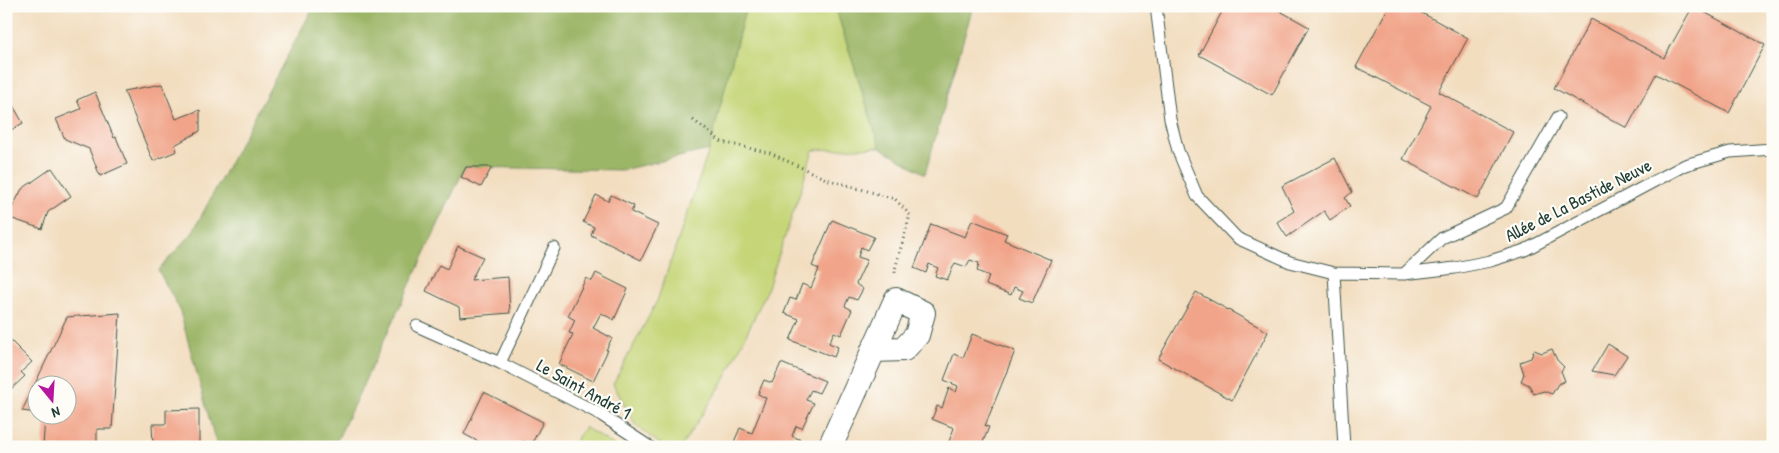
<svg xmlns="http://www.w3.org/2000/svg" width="1779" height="453" viewBox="0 0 1779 453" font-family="'Patrick Hand',sans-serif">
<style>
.green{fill:#c5d577;stroke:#728956}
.forest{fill:#9cb668;stroke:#5e7a4e}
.building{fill:#f1a489}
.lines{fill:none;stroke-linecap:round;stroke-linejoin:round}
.service-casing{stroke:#3f5549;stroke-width:13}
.minor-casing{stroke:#3f5549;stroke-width:26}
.path{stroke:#3f5549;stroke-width:3;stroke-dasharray:1 4;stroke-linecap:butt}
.service{stroke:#fff;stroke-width:11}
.minor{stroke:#fff;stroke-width:24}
.labels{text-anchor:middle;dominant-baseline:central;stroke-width:4.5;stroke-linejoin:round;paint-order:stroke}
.street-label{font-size:18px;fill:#1f3d34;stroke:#fdfcf7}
</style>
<rect width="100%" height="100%" fill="#fdfcf7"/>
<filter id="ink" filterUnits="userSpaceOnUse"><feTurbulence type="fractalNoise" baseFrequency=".02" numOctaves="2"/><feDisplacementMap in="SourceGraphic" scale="10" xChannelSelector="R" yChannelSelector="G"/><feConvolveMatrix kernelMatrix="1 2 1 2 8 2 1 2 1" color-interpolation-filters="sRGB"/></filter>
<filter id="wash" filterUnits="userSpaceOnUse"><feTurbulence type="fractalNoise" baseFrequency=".0096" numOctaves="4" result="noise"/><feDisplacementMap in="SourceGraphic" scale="20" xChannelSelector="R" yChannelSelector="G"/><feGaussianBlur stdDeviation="1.12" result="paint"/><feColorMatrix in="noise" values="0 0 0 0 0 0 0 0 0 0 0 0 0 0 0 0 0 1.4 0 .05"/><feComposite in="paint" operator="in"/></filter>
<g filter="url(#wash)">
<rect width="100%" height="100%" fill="#f2ddbf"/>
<path class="green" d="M746 6H835L880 147 813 150 800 192 766 293 724 381 681 447H664L636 426 613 384 657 301 709 150Z
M585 427 617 447H571Z"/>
<path class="forest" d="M314 6H746L709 150 622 170 465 167 334 447H217L179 308 158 270 191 235Z
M835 6H973L925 174 880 147Z"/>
<g id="blocks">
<path class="building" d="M1225 6H1271L1309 27 1272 95 1199 55Z
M1389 6H1409L1468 38 1439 92 1513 132 1478 199 1403 159 1431 106 1356 67Z
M1693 6 1765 45 1729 113 1656 74 1627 128 1554 88 1591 19 1664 58Z
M162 84 176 119 200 110V131L175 145 177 151 153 161 124 91Z
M95 92 114 138 116 137 127 164 100 176 89 149 65 139 56 119 81 109 77 100Z
M6 93 23 123 6 133Z
M1335 158 1352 192 1345 198 1350 206 1330 220 1324 211 1287 237 1277 222 1294 211 1282 186Z
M466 167H492L481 187 461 177Z
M52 168 71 196 48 212 42 229 7 217 22 189Z
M596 195 608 201 611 195 634 206 631 212 658 225 641 260 591 235 594 227 583 222Z
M832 220 874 237 867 250 861 247 858 257 867 260 856 284 863 289 857 300 849 297 845 306 852 310 841 335 834 332 829 343 838 347 834 357 790 340 799 319 784 313 790 298 796 300 802 284 811 288 819 269 812 266Z
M972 220 1007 234 1004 240 1051 260 1032 303 1019 298 1023 291 1014 287 1011 295 986 285 989 276 977 271 979 263 970 260 966 267 955 263 947 280 935 276 938 268 929 264 926 273 914 268 931 224 965 237Z
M458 246 483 257 471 280 508 277 510 313 460 317 459 307 426 291 439 265 447 269Z
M596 273 628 289 614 320 601 313 593 328 612 338 606 350H608L593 381 559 364 573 334 569 333 575 320 568 316 586 278 592 281Z
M1196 292 1268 332 1232 400 1158 359Z
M120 313 112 429H97V447H43L45 416H68V386H38V413L22 411 67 317Z
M972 334 1015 351 985 426 989 427 981 447H947L954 428 932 419 937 406 942 408 949 388 956 392 958 386 944 380 954 354 963 358Z
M11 341 32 362 21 372 25 376 6 394V345Z
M1608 344 1627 356 1614 375 1592 371Z
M1552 349 1557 360 1564 367 1561 371 1565 381 1558 384 1552 394 1544 391 1534 394 1529 385 1521 381 1524 374 1520 362 1531 358 1534 350 1542 353Z
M781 363 825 381 819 393 811 390 806 400 814 403 802 428 796 426 792 436 801 440 798 447H743L734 442 740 428 752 433 766 398 758 394 764 380 772 383Z
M484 392 543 422 531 445 524 441 521 447 502 445 501 447H488L464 434Z
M199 409V447H153L152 424H166V410Z"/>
</g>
</g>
<g filter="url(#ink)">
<use href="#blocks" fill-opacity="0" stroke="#3f5549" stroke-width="1"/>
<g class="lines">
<g class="service-casing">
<path id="service" d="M1156 6 1170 119 1178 151 1197 196 1237 238 1290 262 1334 273 1404 274 1455 268 1490 261 1525 250 1685 165 1730 152 1773 149
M1334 273 1344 447
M1404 274 1442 238 1506 208 1558 117
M417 326 500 363 598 413 650 447
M500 363 554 248"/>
</g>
<g class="minor-casing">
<path id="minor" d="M830 447 896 300 923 313 917 335 904 349 873 350"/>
</g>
<path class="path" d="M693 120 722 142 770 153 826 179 895 199 910 215 895 269V274"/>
<use href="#service" class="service"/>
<use href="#minor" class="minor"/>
</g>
</g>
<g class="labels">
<g class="street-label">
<text transform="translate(1578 200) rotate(-27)">Allée de La Bastide Neuve</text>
<text transform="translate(584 389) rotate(29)">Le Saint André 1</text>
</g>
</g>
<rect width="1779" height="453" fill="none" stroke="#fdfcf7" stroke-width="25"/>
<g transform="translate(52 400) rotate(162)"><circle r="24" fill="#fdfcf7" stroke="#a4b0a9"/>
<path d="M0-4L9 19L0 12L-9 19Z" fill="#b5179e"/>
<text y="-8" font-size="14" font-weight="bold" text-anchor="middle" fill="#1f3d34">N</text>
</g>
</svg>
